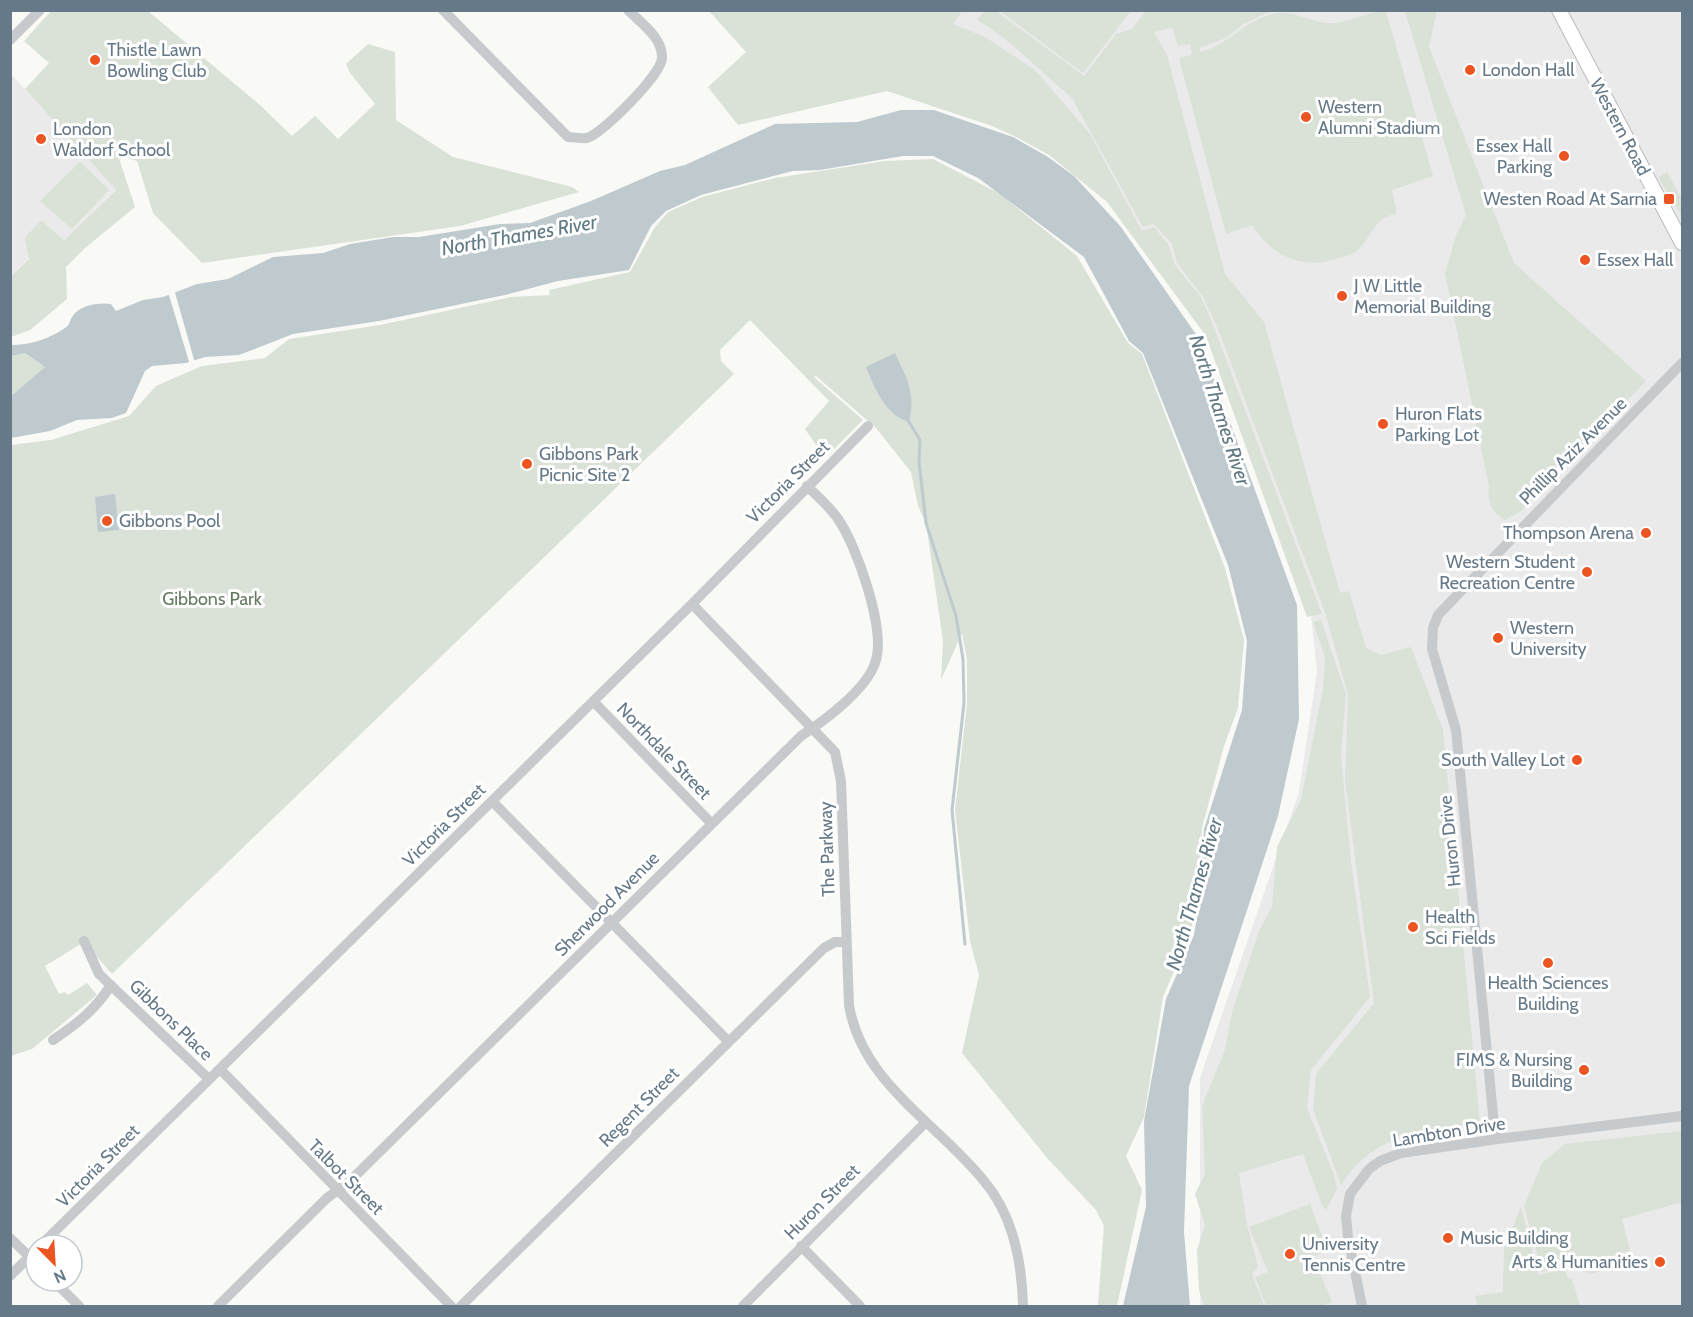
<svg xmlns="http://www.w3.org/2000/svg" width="1693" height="1317" viewBox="0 0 1693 1317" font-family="Cabin,sans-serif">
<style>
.built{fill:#e9eae9}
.green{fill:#dae1d7}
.water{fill:#becace}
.pier{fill:#f9f9f6}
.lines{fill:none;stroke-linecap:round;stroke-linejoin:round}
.stream{stroke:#becace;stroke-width:3}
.major-casing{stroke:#b9bdc1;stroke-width:16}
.minor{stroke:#c6cacd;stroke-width:10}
.major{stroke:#fff;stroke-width:14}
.poi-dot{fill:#ec5422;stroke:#fff;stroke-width:2}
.labels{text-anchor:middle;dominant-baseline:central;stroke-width:6;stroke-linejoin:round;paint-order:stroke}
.poi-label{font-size:18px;fill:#667988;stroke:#fff;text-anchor:start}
.street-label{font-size:18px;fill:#667988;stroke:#fff}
.park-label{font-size:18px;fill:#667a61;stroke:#fff}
.water-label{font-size:20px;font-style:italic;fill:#627a83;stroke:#fff}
</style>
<rect width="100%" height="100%" fill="#f9f9f6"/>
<path class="built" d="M958 11H1682V1306H1200V1078L1299 792 1317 671 1310 605 1199 313 1127 216 1027 135 897 84Z
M11 74 116 189 64 240 41 220 29 258 11 276Z"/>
<path class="green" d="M51 11H148L261 106 292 136 315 116 338 139 375 104 350 73 346 64 368 44 395 52 396 120 453 157 572 187 579 192 460 226 202 263 153 213 137 161 118 155 135 207 85 248 66 267 67 299 30 330 11 337V276L29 259 25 238 41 220 64 240 116 190 25 89 49 63 24 41Z
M709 11H962L953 24 985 37 1035 70 1090 134 1142 231 1154 227 1168 244 1175 265 1201 297 1214 327 1322 614 1307 617 1206 336 1107 202 1049 155 1014 136 992 126 887 91 738 125 708 87 746 52Z
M985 11H996L1084 76 1116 34 1132 29 1146 11H1272L1243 24 1226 38 1199 48 1201 52C1227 45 1243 23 1269 15 1289 8 1308 21 1327 23 1346 25 1367 11 1386 11L1433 176 1392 190 1397 213C1392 215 1384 217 1380 221 1371 230 1367 242 1357 251 1352 254 1345 256 1339 258 1304 271 1271 256 1252 225L1226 234 1179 58 1192 55 1190 44 1178 46 1172 28 1154 32 1167 55 1225 274 1264 322 1340 593 1349 591 1366 648 1381 655 1411 647 1443 730 1480 1123C1419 1134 1378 1130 1341 1185L1313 1109 1316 1074 1374 1003 1345 781 1348 695 1326 615 1218 329 1203 297 1177 263 1172 244 1154 224 1143 227 1072 98 1009 42 977 19Z
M1000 11H1131L1083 73Z
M1405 11H1437L1429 47 1514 263 1646 381 1521 511 1505 520C1491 512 1487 502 1489 486L1445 273 1456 236 1466 215Z
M933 159 1000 194 1077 256 1128 343 1142 354 1225 568 1244 640 1238 708 1224 746 1202 828 1198 896 1190 934 1163 997 1144 1117 1126 1156 1142 1190 1117 1306H1098L1104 1226 1096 1210 1048 1159 962 1053 979 975 970 941 955 810 967 704V659L962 633 941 680 943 641 926 523 918 506 911 472 876 428 816 376 814 377 863 420 834 449 828 451 816 445 805 429 829 401 750 320 720 350 721 361 734 374 112 974 84 942 45 966 59 994 65 992 68 995 87 983 97 995 32 1049 11 1056 10 445 51 440 129 416 156 386 202 366 265 358 289 339 380 325 511 297 550 295 549 290 630 272 655 227 668 212 702 197 775 178 885 161Z
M80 162 109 190 72 229 40 201Z
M1667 172 1682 199 1681 215 1658 177Z
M25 353 45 367 11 396V356Z
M1321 620 1346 694 1341 755 1351 862 1370 997 1311 1070 1307 1108 1334 1175 1337 1189 1326 1210 1322 1205 1303 1154 1239 1173 1247 1225 1258 1267 1252 1274 1264 1306H1204L1199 1290 1197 1250 1205 1225 1195 1194 1205 1174 1202 1106 1225 1050 1232 1012 1259 931 1272 907 1277 847 1301 799 1323 689 1325 657 1313 622Z
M1682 1131V1202L1622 1219 1630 1251 1609 1257 1605 1264 1607 1269 1591 1274 1568 1265 1542 1272 1524 1206 1542 1163 1565 1144Z
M1310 1204 1328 1251 1313 1257 1332 1302 1322 1306H1266L1255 1277 1268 1272 1249 1227Z
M1521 1207 1539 1275 1564 1269 1568 1278 1572 1279 1580 1306H1478L1475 1296 1503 1292 1504 1248Z"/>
<path class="water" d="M901 110H934L1013 137 1048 157 1074 176 1121 227 1200 340 1297 605 1299 719 1278 816 1189 1086 1184 1232 1190 1306H1123L1146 1207 1144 1121 1166 999 1194 935 1200 896 1204 829 1242 710 1247 641 1228 565 1143 353 1129 341 1084 257 978 178 933 156H903L820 170 793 171 701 195 666 211 651 226 629 270 558 281 505 295 379 321 293 334 239 355 205 357 186 363 152 366 145 371 126 413 112 418 77 420 50 431 11 438V396L45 367 25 353 11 356V345C30 345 49 339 65 328 70 325 69 322 72 317 79 305 99 302 111 304L116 311 143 300 163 297 197 284 228 279 273 257 323 253 350 244 393 237H419L500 224 530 223 591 201 660 171 685 165 775 124 857 122Z
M895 353C907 379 916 393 909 422 886 416 874 387 866 367Z
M115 494 119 530 98 532 95 497Z"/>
<path class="pier" d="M174 289 195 363 190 365 168 292Z"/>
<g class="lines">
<path class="stream" d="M909 422 920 440 919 462 926 523 956 616 963 659 964 703 952 810 965 944"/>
<g class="major-casing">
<path id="major" d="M1559 10 1682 243"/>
</g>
<path class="minor" d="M443 10 568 137C574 137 582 139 587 138 602 134 662 74 662 58 663 38 641 23 628 10
M10 40 40 10
M692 604 835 752 841 781 849 1005C862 1084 938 1123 984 1181 1013 1215 1022 1263 1023 1306
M593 701 711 823
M492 801 728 1041
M84 941 99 974 209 1079
M53 1040C77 1024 95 1010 111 985
M220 1069 451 1306
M1498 1139 1494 1125 1456 730 1432 649 1433 628 1438 615 1682 363
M10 1238 36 1263
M41 1245 692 604 868 426
M801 1246 860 1306
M10 1276 36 1250
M54 1281 79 1306
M218 1306 327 1198 350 1181 801 736C824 721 866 690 875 663 887 632 857 546 838 519 830 507 818 497 807 486
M461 1306 824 948 835 942H846
M743 1306 926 1122
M1362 1306 1348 1237 1346 1216 1350 1194 1369 1169 1380 1161 1401 1153 1498 1139 1682 1116"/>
<use href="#major" class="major"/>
</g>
<g class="poi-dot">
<circle cx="95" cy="60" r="6"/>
<circle cx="1470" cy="70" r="6"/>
<circle cx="1306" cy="117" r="6"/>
<circle cx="41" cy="139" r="6"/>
<circle cx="1564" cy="156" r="6"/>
<rect x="1663" y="193" width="12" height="12" rx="3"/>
<circle cx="1585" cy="260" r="6"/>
<circle cx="1342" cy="296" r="6"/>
<circle cx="1383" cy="424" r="6"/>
<circle cx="527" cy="464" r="6"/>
<circle cx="107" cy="521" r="6"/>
<circle cx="1646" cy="533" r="6"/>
<circle cx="1587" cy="572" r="6"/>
<circle cx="1498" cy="638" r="6"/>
<circle cx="1577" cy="760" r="6"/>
<circle cx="1413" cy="927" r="6"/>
<circle cx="1548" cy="963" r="6"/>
<circle cx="1584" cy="1070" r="6"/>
<circle cx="1448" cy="1238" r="6"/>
<circle cx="1290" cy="1254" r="6"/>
<circle cx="1660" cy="1262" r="6"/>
</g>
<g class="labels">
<g class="poi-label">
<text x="107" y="50">Thistle Lawn<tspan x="107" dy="21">Bowling Club</tspan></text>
<text x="1482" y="70">London Hall</text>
<text x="1318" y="107">Western<tspan x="1318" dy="21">Alumni Stadium</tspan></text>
<text x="53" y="129">London<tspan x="53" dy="21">Waldorf School</tspan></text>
<text x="1552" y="146" text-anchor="end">Essex Hall<tspan x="1552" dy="21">Parking</tspan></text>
<text x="1657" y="199" text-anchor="end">Westen Road At Sarnia</text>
<text x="1597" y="260">Essex Hall</text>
<text x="1354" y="286">J W Little<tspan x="1354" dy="21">Memorial Building</tspan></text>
<text x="1395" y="414">Huron Flats<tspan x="1395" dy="21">Parking Lot</tspan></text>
<text x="539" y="454">Gibbons Park<tspan x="539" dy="21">Picnic Site 2</tspan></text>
<text x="119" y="521">Gibbons Pool</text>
<text x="1634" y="533" text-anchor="end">Thompson Arena</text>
<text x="1575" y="562" text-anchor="end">Western Student<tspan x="1575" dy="21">Recreation Centre</tspan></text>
<text x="1510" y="628">Western<tspan x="1510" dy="21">University</tspan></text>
<text x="1565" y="760" text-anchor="end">South Valley Lot</text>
<text x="1425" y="917">Health<tspan x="1425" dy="21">Sci Fields</tspan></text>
<text x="1548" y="983" text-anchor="middle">Health Sciences<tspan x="1548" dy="21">Building</tspan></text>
<text x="1572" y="1060" text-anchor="end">FIMS &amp; Nursing<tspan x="1572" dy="21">Building</tspan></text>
<text x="1460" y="1238">Music Building</text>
<text x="1302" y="1244">University<tspan x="1302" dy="21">Tennis Centre</tspan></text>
<text x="1648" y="1262" text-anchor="end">Arts &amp; Humanities</text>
</g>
<g class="street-label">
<text transform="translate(1620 127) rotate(62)">Western Road</text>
<text transform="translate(1573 451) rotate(-45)">Phillip Aziz Avenue</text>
<text transform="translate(788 482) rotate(-45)">Victoria Street</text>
<text transform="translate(664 751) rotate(46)">Northdale Street</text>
<text transform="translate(444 825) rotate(-45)">Victoria Street</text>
<text transform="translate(1450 841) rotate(-96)">Huron Drive</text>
<text transform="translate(827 849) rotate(-92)">The Parkway</text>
<text transform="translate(607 904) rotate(-45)">Sherwood Avenue</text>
<text transform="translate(171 1020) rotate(44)">Gibbons Place</text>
<text transform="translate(639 1107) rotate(-45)">Regent Street</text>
<text transform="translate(1449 1132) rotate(-9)">Lambton Drive</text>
<text transform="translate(98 1166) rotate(-45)">Victoria Street</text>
<text transform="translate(346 1177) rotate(45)">Talbot Street</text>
<text transform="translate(822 1202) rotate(-45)">Huron Street</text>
</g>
<g class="park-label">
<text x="212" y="599">Gibbons Park</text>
</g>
<g class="water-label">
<text transform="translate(519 235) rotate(-10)">North Thames River</text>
<text transform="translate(1220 410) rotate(72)">North Thames River</text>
<text transform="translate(1194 894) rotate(-74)">North Thames River</text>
</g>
</g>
<rect width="1693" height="1317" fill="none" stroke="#667988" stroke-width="24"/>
<g transform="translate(54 1263) rotate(156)"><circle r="28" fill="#ffffff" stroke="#c2c9cf" stroke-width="1.5"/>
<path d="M0-4.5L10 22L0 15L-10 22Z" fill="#ec5422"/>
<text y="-9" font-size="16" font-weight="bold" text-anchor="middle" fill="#667988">N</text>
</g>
</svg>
